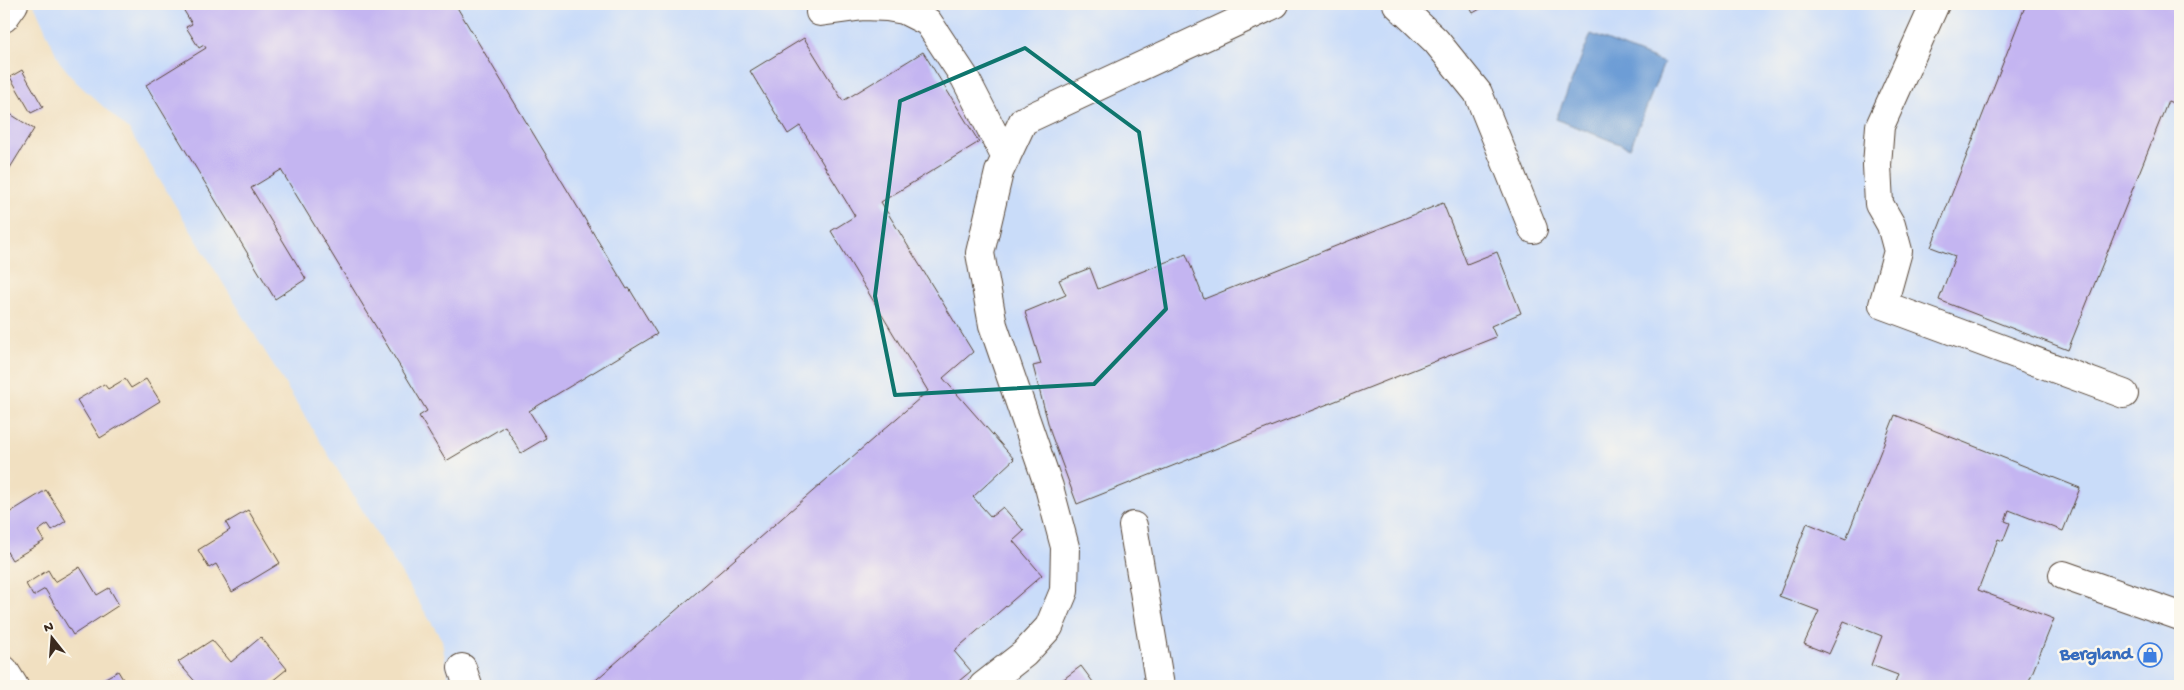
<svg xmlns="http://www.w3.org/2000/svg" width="2184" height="690" viewBox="0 0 2184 690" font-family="'Gochi Hand',sans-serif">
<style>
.built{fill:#c9dcf9}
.water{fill:#6d9dd6;stroke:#54647a}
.building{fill:#c4b5f1}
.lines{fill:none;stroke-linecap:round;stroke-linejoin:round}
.minor-casing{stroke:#564536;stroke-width:30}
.minor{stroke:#fff;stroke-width:28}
.marked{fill:none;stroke:#0f766e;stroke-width:4;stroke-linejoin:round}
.labels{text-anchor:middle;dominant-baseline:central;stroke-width:5;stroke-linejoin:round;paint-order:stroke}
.shop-label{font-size:19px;font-weight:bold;fill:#366cbe;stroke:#fbf7ec;text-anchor:end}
</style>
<rect width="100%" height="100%" fill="#fbf7ec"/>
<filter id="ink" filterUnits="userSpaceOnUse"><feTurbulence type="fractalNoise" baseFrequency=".02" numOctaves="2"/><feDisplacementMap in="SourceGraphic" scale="10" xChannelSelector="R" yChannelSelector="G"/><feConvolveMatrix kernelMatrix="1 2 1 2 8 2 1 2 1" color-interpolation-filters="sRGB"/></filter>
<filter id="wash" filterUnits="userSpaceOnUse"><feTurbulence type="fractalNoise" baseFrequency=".0096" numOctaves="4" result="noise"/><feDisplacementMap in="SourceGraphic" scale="20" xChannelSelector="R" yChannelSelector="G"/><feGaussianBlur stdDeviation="1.12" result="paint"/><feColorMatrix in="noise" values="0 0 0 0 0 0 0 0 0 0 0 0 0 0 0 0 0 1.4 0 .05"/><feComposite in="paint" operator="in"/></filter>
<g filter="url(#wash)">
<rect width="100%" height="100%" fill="#f1e0c1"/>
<path class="built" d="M34 4H2180V686H449L442 640 129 130 76 82 59 61Z"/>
<path class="water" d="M1591 34 1664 63 1630 148 1556 119Z"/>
<g id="blocks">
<path class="building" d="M180 4H455L627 289 629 288 657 334 529 411 546 438 521 453 505 426 446 461 419 416 427 411 281 170 251 188 306 279 275 299 146 85 206 48 204 45 199 48 186 27 192 24Z
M1196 4H1213L1198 10Z
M1468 4H1489L1473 13Z
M2026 4H2180V106L2168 101 2068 350 1939 300 1955 256 1931 247Z
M804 38 843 101 923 52 979 142 881 202 973 352 943 378 1014 459 973 497 991 517 1003 507 1024 531 1013 541 1042 575 954 651 971 671 953 686H589L928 391 831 231 855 216 800 126 788 134 750 71Z
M22 70 43 107 31 113 10 77Z
M4 110 34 129 5 176 4 175Z
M1443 203 1467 264 1497 252 1521 313 1491 326 1496 337 1077 504 1051 434 1033 366 1041 364 1025 312 1066 295 1059 280 1090 268 1098 289 1186 254 1204 299Z
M125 379 131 388 146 379 160 401 100 438 77 400 104 384 108 389Z
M1895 415 2080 488 2063 531 2009 510 2005 521 2010 523 2003 541 1998 539 1978 590 2054 619 2027 686H1894L1898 675 1871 665 1882 636 1844 621 1829 654 1804 644 1819 611 1779 596 1807 523 1846 539Z
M46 490 66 521 52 530 48 524 38 531 44 541 12 560 4 547V516Z
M248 510 280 563 232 592 216 564 209 568 198 550 230 530 226 523Z
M80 567 97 595 109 588 119 605 73 635 45 589 33 596 26 584 48 570 55 582Z
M261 637 287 669 266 686H199L178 662 212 640 231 662Z
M1081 666 1096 686H1058L1057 684Z
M118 671 127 686H91Z"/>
</g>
</g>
<g filter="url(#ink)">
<use href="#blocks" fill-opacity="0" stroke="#564536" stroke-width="1"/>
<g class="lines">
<g class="minor-casing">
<path id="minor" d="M1397 4 1436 41 1478 93 1533 229
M1935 4 1880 126 1877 165 1879 204 1891 225 1898 251 1883 305 2124 394
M820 12 864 6 887 7 904 10 928 22 965 78 1006 158
M4 18 14 4
M1133 526 1160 686
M2063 575 2180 616
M462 668 468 686
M4 670 14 686
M983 686 1024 654 1049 627 1064 591 1065 547 1049 487 993 325 980 253 999 172 1023 121 1275 4"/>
</g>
<use href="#minor" class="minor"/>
</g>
</g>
<path class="marked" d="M1025 48 1139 132 1166 309 1094 384 895 395 875 296 900 101Z"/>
<defs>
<g id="shop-ring" transform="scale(1.25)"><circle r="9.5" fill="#fbf7ec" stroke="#3f7fe0" stroke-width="1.5"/><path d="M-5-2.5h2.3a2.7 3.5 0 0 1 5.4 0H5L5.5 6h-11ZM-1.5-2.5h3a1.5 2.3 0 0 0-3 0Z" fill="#3f7fe0"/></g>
</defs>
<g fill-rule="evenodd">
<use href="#shop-ring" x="2150" y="655"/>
</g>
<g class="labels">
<g class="shop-label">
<text x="2132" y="655">Bergland</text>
</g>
</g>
<rect width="2184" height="690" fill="none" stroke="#fbf7ec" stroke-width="20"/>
<g transform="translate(52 638) rotate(343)" stroke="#fbf7ec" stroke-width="4" paint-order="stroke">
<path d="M0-4L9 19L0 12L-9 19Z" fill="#3b2a1e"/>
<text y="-8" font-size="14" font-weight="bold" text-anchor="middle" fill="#3b2a1e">N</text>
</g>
</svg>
